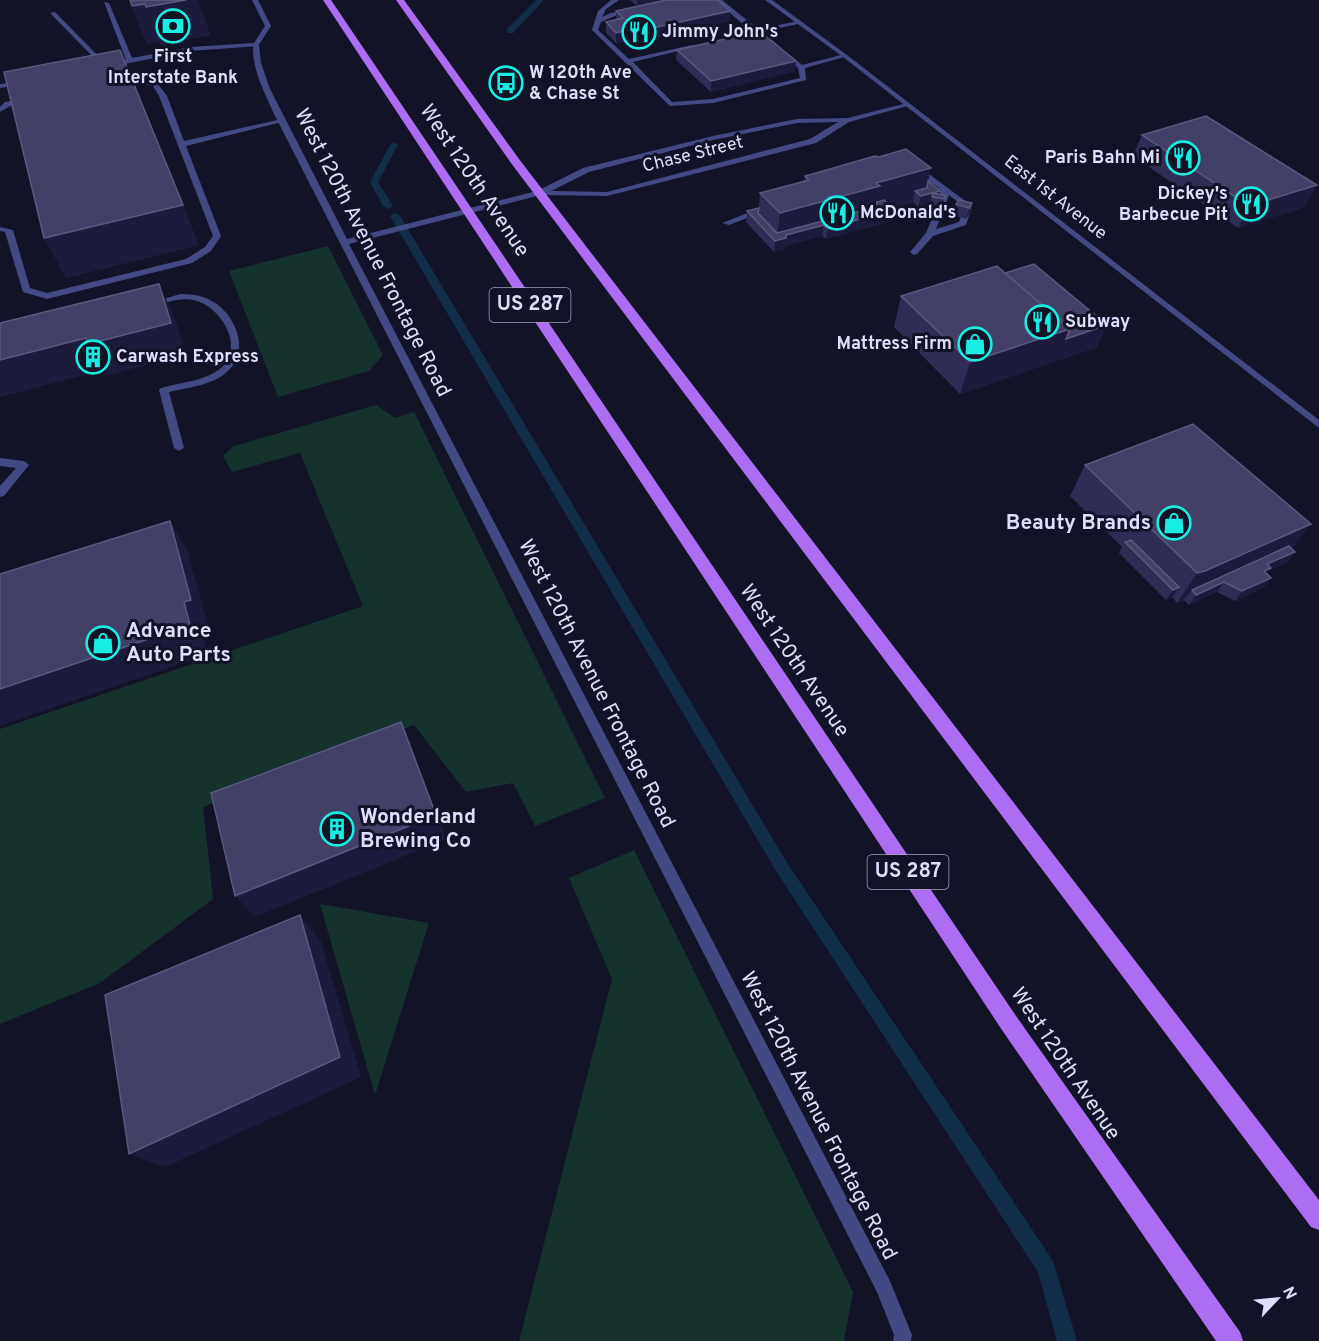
<svg xmlns="http://www.w3.org/2000/svg" width="1319" height="1341" viewBox="0 0 1319 1341" font-family="Overpass,sans-serif">
<style>
.green{fill:#16322d}
.lines{fill:none;stroke-linecap:round;stroke-linejoin:round}
.stream{fill:#122e48;fill-rule:evenodd}
.service{fill:#424983;fill-rule:evenodd}
.minor{fill:#424983;fill-rule:evenodd}
.tertiary{fill:#424983;fill-rule:evenodd}
.primary{fill:#ad6df3;fill-rule:evenodd}
.wall{fill:#2f2d55}
.shaded-wall{fill:#1c1b3b}
.building{fill:#424067;stroke:#5a597e;stroke-width:1.5}
.labels{text-anchor:middle;dominant-baseline:central;stroke-width:6;stroke-linejoin:round;paint-order:stroke}
.far-poi-label{font-size:18px;font-weight:bold;fill:#dddefc;stroke:#131328;text-anchor:start}
.far-street-label{font-size:18px;fill:#dddefc;stroke:#131328}
.shield{fill:#131328;stroke:#a0a1bc;stroke-width:1.5}
.shield-label{font-size:20px;font-weight:bold;fill:#dddefc}
.street-label{font-size:21px;fill:#dddefc;stroke:#131328}
.poi-label{font-size:21px;font-weight:bold;fill:#dddefc;stroke:#131328;text-anchor:start}
</style>
<rect width="100%" height="100%" fill="#131328"/>
<path class="green" d="M328 246 383 355 369 371 278 397 229 271Z
M376 405 395 418 414 412 605 798 535 826 513 783 466 792 414 725 203 807 213 899 100 983 0 1024V729L363 606 300 453 232 472 223 456 234 446Z
M634 850 853 1292 844 1341H519L612 979 569 878Z
M320 904 429 923 375 1095Z"/>
<g class="lines">
<path class="stream" d="M536 0H544L513 33H507V29Z
M394 142 398 145 378 182 393 206 388 209 383 206 370 182 390 145Z
M395 213 400 216 786 861 1053 1261 1077 1341H1057L1038 1272 776 871 390 216Z"/>
<path class="service" d="M252 0H258L271 26 258 46 190 51 104 68 50 13 55 12 107 65 126 60 104 2 109 3 132 58 190 47 254 43 265 26Z
M611 0H619L606 9 602 17 611 13 630 9 633 11 615 16 601 22 598 30 629 59 692 45 695 47 633 62 672 102 713 99 800 78 798 68 782 54V52H786L802 65 845 54 848 56 805 68 806 80 713 103 670 106 592 30 598 11Z
M715 0H722L758 29 799 21 802 23 762 32 771 41 766 42 755 34 742 35V33L751 31Z
M129 78 157 83 167 96 184 141 282 119 286 121 186 146 221 236 211 251 192 263 47 299 23 292 5 232 0 231V227L13 230 30 288 47 293 186 259 205 247 213 236 159 96 153 86 129 82 118 84 115 82Z
M23 81 25 82V84L0 88V84Z
M28 98 32 100 31 102 10 106 0 112V107L5 102Z
M911 172 929 174 972 206 966 225 933 236 917 254 914 255 910 252 926 233 941 196 939 188 924 178 911 176ZM949 195 964 207 959 222 936 229Z
M758 209 765 211 729 225 722 223Z
M180 294C191 294 202 295 212 301 234 313 250 348 230 369 215 385 190 387 169 392L184 448 179 451 174 448 159 390 161 388C181 382 210 381 225 364 243 340 217 304 193 300 179 297 165 303 152 307L148 304Z
M0 458 24 461 29 465 4 496 0 497V486L16 468 0 466Z"/>
<path class="minor" d="M256 43 259 45 261 63 270 89 347 239 537 191 583 168 713 136 797 119 848 118 907 103 911 105 849 122 816 143 607 196 541 195 349 244 890 1281 912 1335 911 1341H893L894 1335 877 1292 274 114C264 91 252 70 253 45ZM838 122 810 139 607 192 551 191 589 172 713 140 797 123Z"/>
<path class="tertiary" d="M765 0H772L847 55 1319 420V428L843 57Z"/>
<path class="primary" d="M323 0H331L1016 1016 1240 1332 1243 1341H1216L1002 1030Z
M396 0H404L519 159 1319 1200V1230L1311 1227 511 163Z"/>
</g>
<path class="wall" d="M130 0H198L210 35 161 45 159 41 147 44Z
M630 0H718L730 21 653 38 651 36 616 43 606 33V22L616 20V11L637 6Z
M677 50 795 71 711 92 676 60Z
M1142 135 1305 207 1238 228 1133 156Z
M805 176 928 181 939 194 945 195 942 210 929 208 930 204 918 207 913 202 892 208 891 221 826 239 822 236 785 246V249L774 252 746 222 747 211 759 208 760 193 804 182Z
M972 203 969 214 966 219 953 215 956 204Z
M1005 273 1107 325 1097 347 960 394 894 327 901 296Z
M1085 465 1292 549 1295 552 1287 562 1269 570 1267 573 1271 578 1263 588 1235 601 1217 592 1189 605 1184 600 1177 603 1172 597 1166 600 1119 553 1122 547 1070 496Z"/>
<path class="shaded-wall" d="M186 0H198L210 35 161 45 146 7Z
M637 0H667L637 6Z
M145 4 159 41 147 44 132 6Z
M730 11V21L653 38V28Z
M651 25V36L616 43V33Z
M796 61 795 71 711 92V81Z
M136 88 199 245 66 278 44 238Z
M931 168 925 195 940 191 938 198 932 197 930 204 918 207 921 196 915 191 913 202 875 213 893 210 891 221 826 239 828 228 824 225 822 236 785 246V249L774 252 775 241 777 240 780 213 864 178Z
M1317 185 1305 207 1238 228 1249 206Z
M972 203 969 214 966 219 969 208Z
M159 284 174 316 186 354 106 376 103 370 0 397V360L86 338Z
M1107 325 1097 347 960 394 970 362 1070 329Z
M170 521 188 552 209 629 202 631 208 654 0 726V689L184 602Z
M1311 524 1287 555 1224 582 1217 592 1189 605 1196 595 1192 590 1184 600 1177 603 1197 573Z
M1295 552 1287 562 1269 570 1263 578 1256 581 1267 564Z
M1271 578 1263 588 1235 601 1242 591Z
M1179 587 1172 597 1166 600 1173 590Z
M401 722 446 839 255 917 235 896Z
M300 915 321 941 361 1077 165 1167 129 1154Z"/>
<path class="building" d="M130 0H186L146 7 145 4 132 6Z
M666 0H718L730 11 653 28 651 25 616 33 606 22 623 18 616 11Z
M760 31 796 61 711 81 677 50Z
M120 50 183 205 44 238 4 72Z
M1206 116 1317 185 1249 206 1142 135Z
M906 149 931 168 876 183 880 186 780 213 760 193 809 180 805 176 875 156 879 157Z
M928 181 940 191 921 196 915 191 927 188Z
M933 193 945 195 944 199 932 197Z
M884 200 893 210 828 228 824 225 786 235V238L775 241 747 211 759 208 758 213 777 233 876 207 877 202Z
M959 200 972 203 969 208 956 204Z
M1034 264 1107 325 1066 339 1070 329 1005 273Z
M997 266 1070 329 970 362 901 296Z
M159 284 171 323 88 344 86 338 0 360V323Z
M1193 424 1311 524 1205 571 1197 573 1085 465Z
M170 521 191 600 184 602 190 625 0 689V574Z
M1131 540 1179 587 1173 590 1125 542Z
M1289 546 1295 552 1267 564 1271 568 1264 571 1271 578 1242 591 1224 582 1196 595 1192 590Z
M401 722 436 815 235 896 211 793Z
M300 915 340 1057 129 1154 105 995Z"/>
<defs>
<g id="bank-ring" transform="scale(1.725)"><circle r="9.5" fill="#131328" stroke="#19ece2" stroke-width="1.5"/><path d="M-6-4H6V4H-6ZM0-2.3a2.3 2.3 0 1 0 0 4.6a2.3 2.3 0 1 0 0-4.6Z" fill="#19ece2"/></g>
<g id="restaurant-ring" transform="scale(1.725)"><circle r="9.5" fill="#131328" stroke="#19ece2" stroke-width="1.5"/><path d="M-5-6h1v4h1v-4h1v4h1v-4h1v5L-1.5 .5V6h-2V.5L-5-1ZM5-6V6H3V1.5H1.5Q1.5-4 5-6Z" fill="#19ece2"/></g>
<g id="bus-ring" transform="scale(1.725)"><circle r="9.5" fill="#131328" stroke="#19ece2" stroke-width="1.5"/><path d="M-5-6H5V4H4V6H2V4H-2V6H-4V4H-5ZM-3.5-4V0h7V-4ZM-3.5 1.2v1.5H-2V1.2ZM2 1.2v1.5H3.5V1.2Z" fill="#19ece2"/></g>
<g id="shop-ring" transform="scale(1.725)"><circle r="9.5" fill="#131328" stroke="#19ece2" stroke-width="1.5"/><path d="M-5-2.5h2.3a2.7 3.5 0 0 1 5.4 0H5L5.5 6h-11ZM-1.5-2.5h3a1.5 2.3 0 0 0-3 0Z" fill="#19ece2"/></g>
<g id="building-ring" transform="scale(1.725)"><circle r="9.5" fill="#131328" stroke="#19ece2" stroke-width="1.5"/><path d="M-4-6H4V6H1V3H-1V6H-4ZM-2.5-4.3h1.7v1.8h-1.7ZM.8-4.3h1.7v1.8H.8ZM-2.5-1h1.7V.8h-1.7ZM.8-1h1.7V.8H.8Z" fill="#19ece2"/></g>
</defs>
<g fill-rule="evenodd">
<use href="#bank-ring" x="173" y="26"/>
<use href="#restaurant-ring" x="639" y="32"/>
<use href="#bus-ring" x="506" y="83"/>
<use href="#restaurant-ring" x="1183" y="158"/>
<use href="#restaurant-ring" x="1251" y="204"/>
<use href="#restaurant-ring" x="837" y="213"/>
<use href="#restaurant-ring" x="1042" y="322"/>
<use href="#shop-ring" x="975" y="344"/>
<use href="#building-ring" x="93" y="357"/>
<use href="#shop-ring" x="1174" y="523"/>
<use href="#shop-ring" x="103" y="643"/>
<use href="#building-ring" x="337" y="829"/>
</g>
<g class="labels">
<g class="far-poi-label">
<text x="662" y="32">Jimmy John's</text>
<text x="173" y="57" text-anchor="middle">First<tspan x="173" dy="21">Interstate Bank</tspan></text>
<text x="529" y="73">W 120th Ave<tspan x="529" dy="21">&amp; Chase St</tspan></text>
<text x="1160" y="158" text-anchor="end">Paris Bahn Mi</text>
<text x="1228" y="194" text-anchor="end">Dickey's<tspan x="1228" dy="21">Barbecue Pit</tspan></text>
<text x="860" y="213">McDonald's</text>
<text x="1065" y="322">Subway</text>
<text x="952" y="344" text-anchor="end">Mattress Firm</text>
<text x="116" y="357">Carwash Express</text>
</g>
<g class="far-street-label">
<text transform="translate(693 155) rotate(-14)">Chase Street</text>
<text transform="translate(1055 198) rotate(38)">East 1st Avenue</text>
</g>
<g class="shield">
<rect x="489.5" y="288" width="81" height="34" rx="4.5"/>
<rect x="867.5" y="855" width="81" height="34" rx="4.5"/>
</g>
<g class="shield-label">
<text x="530" y="305">US 287</text>
<text x="908" y="872">US 287</text>
</g>
<g class="street-label">
<text transform="translate(474 181) rotate(56)">West 120th Avenue</text>
<text transform="translate(372 253) rotate(63)">West 120th Avenue Frontage Road</text>
<text transform="translate(794 661) rotate(56)">West 120th Avenue</text>
<text transform="translate(596 684) rotate(63)">West 120th Avenue Frontage Road</text>
<text transform="translate(1065 1064) rotate(56)">West 120th Avenue</text>
<text transform="translate(818 1116) rotate(63)">West 120th Avenue Frontage Road</text>
</g>
<g class="poi-label">
<text x="1151" y="523" text-anchor="end">Beauty Brands</text>
<text x="126" y="631">Advance<tspan x="126" dy="24">Auto Parts</tspan></text>
<text x="360" y="817">Wonderland<tspan x="360" dy="24">Brewing Co</tspan></text>
</g>
</g>
<g transform="translate(1277 1299) rotate(64)" stroke="#131328" stroke-width="4.5" paint-order="stroke">
<path d="M0-4.5L10 22L0 15L-10 22Z" fill="#dddefc"/>
<text y="-9" font-size="16" font-weight="bold" text-anchor="middle" fill="#dddefc">N</text>
</g>
</svg>
